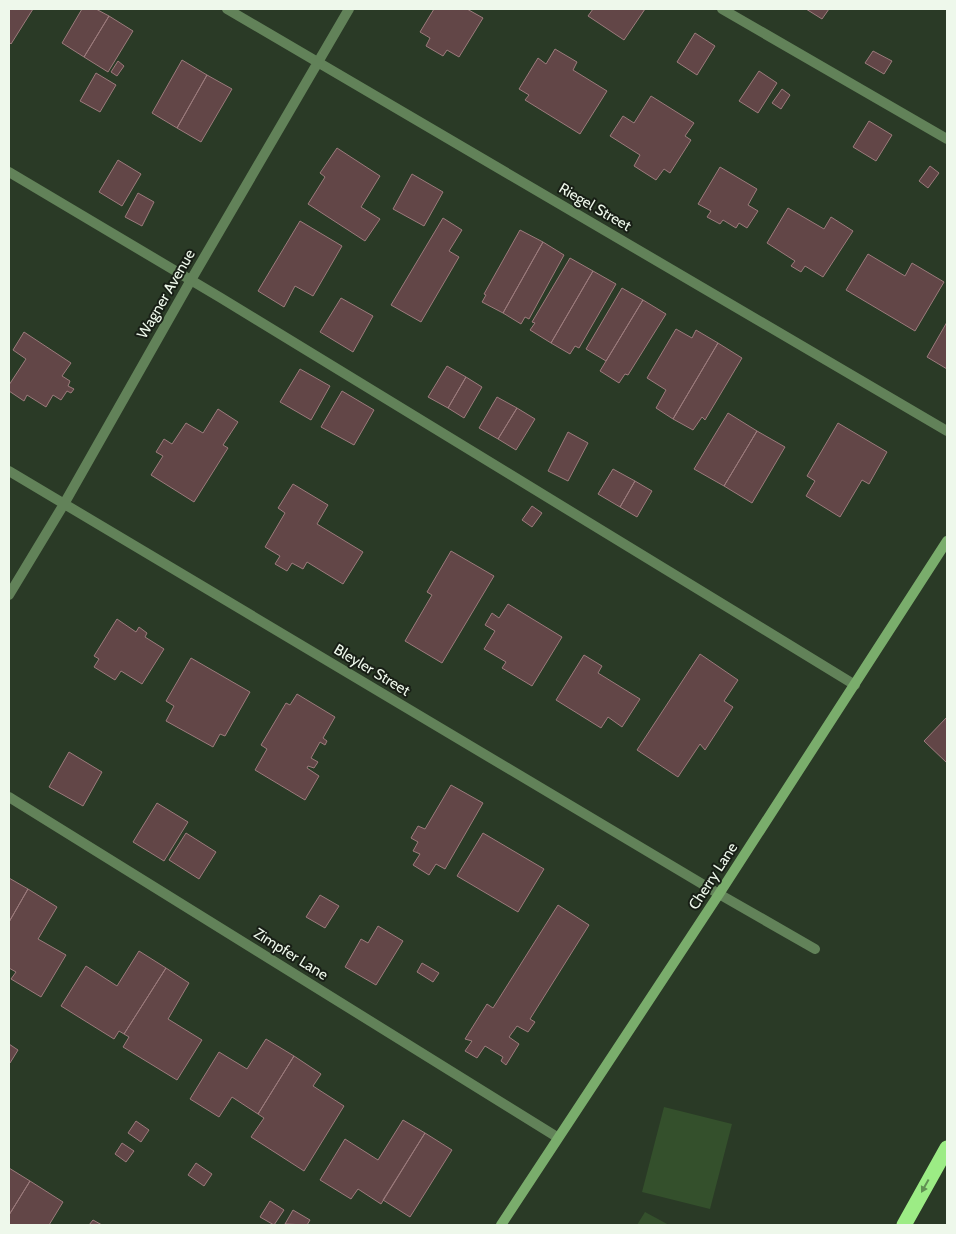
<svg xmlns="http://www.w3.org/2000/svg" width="956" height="1234" viewBox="0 0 956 1234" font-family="Cabin,sans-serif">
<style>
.green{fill:#34502c}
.building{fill:#624647;stroke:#9b7b7c}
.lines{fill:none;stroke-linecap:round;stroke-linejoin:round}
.lane{stroke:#628259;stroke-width:10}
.street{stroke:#628259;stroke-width:10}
.secondary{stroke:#7aad6c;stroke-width:10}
.highway{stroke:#9cec85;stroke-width:15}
.oneway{fill:#619053}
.labels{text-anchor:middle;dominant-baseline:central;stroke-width:4;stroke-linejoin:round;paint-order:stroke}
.street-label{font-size:15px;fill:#eef8eb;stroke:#181f16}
</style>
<rect width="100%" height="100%" fill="#2a3a26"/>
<path class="green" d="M664 1107 732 1124 710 1209 642 1192Z
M645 1212 669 1225H637Z"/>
<path class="building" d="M9 9H33L11 44 9 42Z
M82 9H96L109 16 84 57 62 43Z
M434 9H467L483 18 459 57 447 50 443 56 426 46 430 38 420 32Z
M593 9H645L624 40 588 16Z
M806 9H829L822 19Z
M109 16 133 31 108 72 84 57Z
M695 33 715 46 697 75 677 62Z
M555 49 577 62 573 70 607 91 580 134 525 100 529 95 519 89 538 58 546 64Z
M873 51 892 61 884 74 865 63Z
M182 60 207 75 177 128 152 113Z
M118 61 124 66 117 76 111 72Z
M759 71 777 83 758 113 739 101Z
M96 73 116 85 100 112 80 101Z
M207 75 232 89 201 142 177 128Z
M782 89 790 95 781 109 772 103Z
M651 96 694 123 685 136 691 140 670 173 664 169 656 180 634 166 640 155 610 136 623 116 634 123Z
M869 121 892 135 876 161 853 147Z
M337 148 380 176 361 207 380 219 365 241 308 204 325 177 320 173Z
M118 160 141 174 122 206 99 192Z
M930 166 939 173 928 188 919 181Z
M720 167 757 189 748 205 758 211 747 228 739 223 736 228 723 220 720 224 707 217 711 211 698 204Z
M412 174 443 192 424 226 393 209Z
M138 193 154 202 142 226 125 217Z
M788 208 824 229 831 217 853 231 823 277 805 266 801 272 791 266 795 261 767 243Z
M443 218 462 230 449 251 459 257 421 322 391 305Z
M300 221 342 246 313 296 295 286 284 307 258 291Z
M520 230 543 242 503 313 482 302 486 295 484 294Z
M543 242 564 255 529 319 525 317 521 324 503 313Z
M868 254 905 276 912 263 944 282 915 331 846 290Z
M570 258 593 271 551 343 530 330 535 323 532 322Z
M593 271 616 284 579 348 575 346 570 354 551 343Z
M622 288 643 300 606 361 586 349Z
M341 298 373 316 353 352 320 332Z
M643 300 666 314 628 375 625 374 619 383 600 371Z
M947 322V369L927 357Z
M676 329 692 338 696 330 718 343 673 419 656 408 666 390 647 378Z
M24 332 71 363 62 376 70 381 68 386 74 389 71 393 67 391 61 400 53 395 46 407 27 395 24 401 9 391V385L26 359 13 350Z
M718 343 742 358 705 420 702 417 693 430 673 419Z
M447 366 466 377 448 408 428 397Z
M300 369 330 386 311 420 280 402Z
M466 377 482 387 464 418 448 408Z
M342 391 374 410 354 445 321 427Z
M497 397 517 408 498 439 479 428Z
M517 408 535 419 516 450 498 439Z
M218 409 238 422 223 445 228 448 194 502 151 475 163 456 156 452 164 439 172 444 186 423 203 433Z
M728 413 757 431 724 486 694 469Z
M838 423 887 452 869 484 862 480 840 517 806 496 815 481 807 476Z
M757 431 785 447 752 503 724 486Z
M568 432 588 443 568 481 548 471Z
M613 469 635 481 620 507 598 494Z
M635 481 652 491 637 517 620 507Z
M293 484 328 505 317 524 363 552 343 584 307 562 303 569 292 563 287 571 275 564 280 556 265 547 285 513 278 508Z
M532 506 542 513 532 527 522 520Z
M451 551 494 576 442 663 405 641 432 595 427 592Z
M508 604 562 637 532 686 502 668 506 662 484 649 495 631 485 625 492 613 499 618Z
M117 619 136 632 139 627 147 633 145 637 164 649 142 684 121 671 115 680 94 667 99 659 94 656Z
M700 654 738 680 724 701 733 707 705 750 700 744 678 777 637 750Z
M584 655 602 666 598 673 640 699 622 727 608 717 601 728 556 700Z
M191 658 250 692 225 736 220 734 213 747 166 721 174 706 166 701Z
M297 694 335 717 323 738 327 741 325 745 320 742 311 758 318 762 314 768 308 766 307 768 319 776 305 800 255 770 267 749 261 745 286 703 290 705Z
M947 717V763L924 741Z
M69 752 102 772 83 806 49 787Z
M451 785 483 803 445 869 436 864 429 875 413 865 420 854 413 851 418 842 411 838 418 826 425 829Z
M157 803 188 822 164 861 133 842Z
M186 833 216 852 199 879 169 860Z
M483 833 544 869 518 912 457 876Z
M9 878 28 889 9 922Z
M28 889 57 907 38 939 66 955 41 997 11 979 16 972 9 968V922Z
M320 895 339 906 325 928 306 917Z
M558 905 589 925 530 1019 535 1022 528 1032 517 1026 509 1037 519 1044 506 1065 501 1061 503 1057 485 1046 477 1058 465 1051 472 1041 465 1039 487 1004 493 1008Z
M378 926 403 941 376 985 345 967 361 939 368 943Z
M139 951 166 968 124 1034 119 1031 114 1039 61 1006 86 966 117 986Z
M422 963 439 973 433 982 417 972Z
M166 968 189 983 168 1019 202 1040 177 1080 123 1047 129 1037 124 1034Z
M266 1039 294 1056 258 1114 232 1097 219 1117 190 1099 219 1052 247 1069Z
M9 1044 18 1050 10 1063 9 1062Z
M294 1056 321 1074 313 1086 344 1106 304 1171 251 1137 264 1118 258 1114Z
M403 1120 425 1133 381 1204 358 1189 351 1199 320 1180 345 1139 378 1160Z
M136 1121 149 1130 141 1142 128 1133Z
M425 1133 452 1150 410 1217 383 1200Z
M122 1143 134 1151 126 1162 115 1154Z
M196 1163 212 1174 204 1186 188 1175Z
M9 1168 30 1181 9 1215Z
M30 1181 63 1202 49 1225H9V1215Z
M270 1201 284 1210 274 1225 260 1217Z
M293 1210 310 1220 307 1225 285 1224Z
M93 1220 102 1225H89Z"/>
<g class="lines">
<path class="lane" d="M722 9 947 139
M9 172 221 298 855 685
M719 894 815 949"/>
<path class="street" d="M227 9 947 431
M9 471 719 894
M9 595 64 504 191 280 349 9
M9 797 557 1137"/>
<path class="secondary" d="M501 1225 719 894 947 541"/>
<path class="highway" d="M904 1225 947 1148"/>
</g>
<defs><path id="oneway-solid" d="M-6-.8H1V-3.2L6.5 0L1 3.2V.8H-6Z" transform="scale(1.25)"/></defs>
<use class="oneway" href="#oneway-solid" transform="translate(925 1186) rotate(119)"/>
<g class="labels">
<g class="street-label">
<text transform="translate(595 207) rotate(30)">Riegel Street</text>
<text transform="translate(166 294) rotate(-60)">Wagner Avenue</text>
<text transform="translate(372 670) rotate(31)">Bleyler Street</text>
<text transform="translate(713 876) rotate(-57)">Cherry Lane</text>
<text transform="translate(291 954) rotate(32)">Zimpfer Lane</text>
</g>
</g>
<rect width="956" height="1234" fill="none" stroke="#eef8eb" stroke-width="20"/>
</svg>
